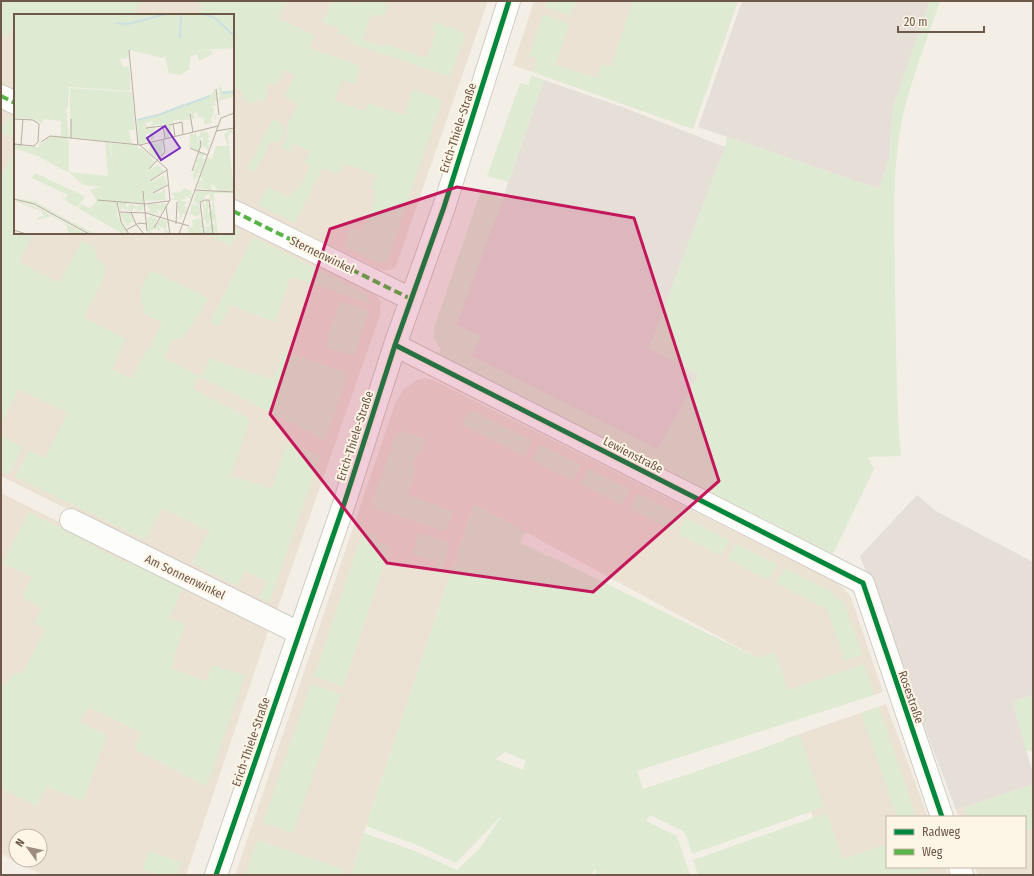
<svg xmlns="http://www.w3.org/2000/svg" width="1034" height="876" viewBox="0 0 1034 876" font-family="'Fira Sans Condensed',sans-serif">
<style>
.residential{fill:#ece2d4;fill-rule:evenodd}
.industrial{fill:#e5dfd8}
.green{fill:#dfead2;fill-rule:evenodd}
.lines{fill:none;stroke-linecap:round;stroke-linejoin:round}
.minor-casing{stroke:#d2cbc4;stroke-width:24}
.minor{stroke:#fdfdfb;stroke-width:22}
.quiet{stroke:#59b447;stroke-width:4;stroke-dasharray:8 4;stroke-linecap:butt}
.cycleway-casing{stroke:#fdf5e6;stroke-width:8}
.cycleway{stroke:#00873e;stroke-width:5}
.marked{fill:#c2185b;fill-opacity:0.2;stroke:#c2185b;stroke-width:3;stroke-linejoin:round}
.labels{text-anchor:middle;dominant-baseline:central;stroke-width:4;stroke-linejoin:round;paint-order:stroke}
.street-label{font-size:12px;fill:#6e584a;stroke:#fdf5e6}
.inset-river{fill:none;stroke:#cae0e2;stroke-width:2}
.inset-road{fill:none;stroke:#baaea3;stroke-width:1}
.view{fill:#7b2cbf;fill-opacity:0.15;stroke:#7b2cbf;stroke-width:2}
.inset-edge{fill:none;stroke:#6e584a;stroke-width:2}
</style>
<rect width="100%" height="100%" fill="#f3efe7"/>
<path class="residential" d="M1 1H488L398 260 395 267 389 270H382L371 265 233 198V15H15V92L1 85Z
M534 1H738L693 129 513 65Z
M1 102 15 109V233H233V219L373 291 381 302 380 315 276 613 1 476Z
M424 378 433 380 839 584 851 597 883 692 772 727 758 658 474 504 366 826 351 875H235L395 404 403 390 416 381Z
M1 493 259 621 265 626 268 632 186 875H43L1 854ZM16 836H40V860H16Z
M886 704 928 817H887V867H946L949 875H833L785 739Z
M1033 784V875H978L975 867H1025V817H958L956 810Z"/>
<path class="industrial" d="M742 1H930L893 108 889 160 879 189 698 127Z
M544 80 625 108 725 147 649 348 699 374 658 450 471 356 456 325 501 203Z
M917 495 936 511 1033 562V695L1013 702 1033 774V784L956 810 860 556Z"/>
<path class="green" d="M1 1H141L133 15H15V22L8 37 1 33Z
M195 1H287L278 18 315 36 309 48 356 64 360 69 355 84 342 80 335 101 365 111 368 103 404 115 413 89 442 100 387 262H377L345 247 349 230H352V228L362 231 365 222 367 223 375 199H374L376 190 371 189 376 175 343 163 339 174 322 169 295 223 258 205 267 187 289 198 294 188 298 190 310 166 305 163 310 151 294 144 290 152 282 148 286 138 287 125 298 104 284 96 295 75 285 70 277 85 270 82 265 92 268 93 263 102 257 99 254 104 244 100 241 91 233 86V15H198L203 5Z
M333 1H348L356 5 358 1H383L388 6 385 15 370 16 363 40 381 46 383 43 427 58 436 32 432 30 435 22 466 33 450 77 348 42 350 37 337 33 339 28 322 22Z
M547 1H576L571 16 545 7Z
M633 1H738L693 129 533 72 536 59 529 56 543 14 569 24 555 65 597 78 602 64 611 67Z
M930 1H940C927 40 911 79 902 120 891 174 895 231 895 286 896 343 896 400 901 456L868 457 874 469 833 554 439 354 441 350 434 338V328L481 191 503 199 456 325 481 336 471 356 658 449 699 375 649 348 725 147 727 137 879 189 889 160 893 108Z
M532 75 544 80 508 182 487 176 520 83 528 85Z
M11 117 15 119V139L1 132V127Z
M273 119 283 124V136L281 141 277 143 271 141 255 173 247 169Z
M15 149V233H33L19 262 59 283 82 241 94 247 97 258 106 267 102 282 84 317 126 339 112 369 131 379 147 349 149 350 162 323 144 313 140 291 151 270 208 298 200 313 182 339 174 338 164 358 199 376 193 389 250 419 231 476 272 488 287 443 320 456 269 603 259 597 267 582 245 571 237 586 192 563 209 531 162 508 146 540 15 477 29 450 45 458 68 413 19 389 1 424V176Z
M233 228 240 231 231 246 205 233H233Z
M253 237 366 294 371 304 291 276 275 322 230 305 220 327 210 322Z
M340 301 369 311 354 356 325 347Z
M283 351 348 373 325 440 200 377 211 357 217 361 274 380Z
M474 411 532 440 524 456 462 425 468 413Z
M402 431 426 439 422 452 416 455 413 465 415 471 408 495 453 511 447 528 443 531 371 506 396 435Z
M1 436 22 447 9 475 1 471Z
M540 444 581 465 573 481 532 460Z
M588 468 630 489 622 505 580 484Z
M637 493 680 515 672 530 630 509Z
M474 504 526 532 520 543 566 564 758 658 775 652 788 690 864 664 874 695 637 771 643 789 692 773 800 735 824 807 692 854 687 838 683 831 650 815 646 821 677 836 690 875H597L595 869 591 875H351L364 833 415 851 457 870 480 848 503 814 456 863 417 845 366 826ZM505 752 526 761 523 770 495 759Z
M29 512 91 542 90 544 126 563 128 561 183 588 169 618 185 624 175 653 172 669 206 681 212 665 245 675 207 786 134 749 141 733 88 707 80 722 107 735 83 801 47 787 37 806 1 788V683L6 685 12 675 23 672 45 630 34 624 42 608 22 597 32 577 3 563Z
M686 518 729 540 721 555 678 534Z
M363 531 377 536 375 541 390 546 343 687 314 676Z
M419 533 450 543 440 575 434 573 438 562 412 554Z
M735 543 777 564 769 580 728 559Z
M784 568 832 592 844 603 862 655 845 661 827 609 776 583Z
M311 684 341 694 293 833 263 823Z
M1033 695V752L1026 750 1013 702Z
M879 707 916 817H897L861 713Z
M1033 784V828L1025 831V817H967L964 808Z
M827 813 843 859 887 844V867H933V869L914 875H698L693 860Z
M257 840 343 869 342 875H245Z
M149 851 181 862 177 875H156V873L142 870Z"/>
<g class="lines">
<g class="minor-casing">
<path id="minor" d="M1 96 15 103
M233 211 411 299
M395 345 863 583 942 817
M71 520 299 633
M960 867 962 875
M216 875 345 501 395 345 444 207 509 1"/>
</g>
<use href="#minor" class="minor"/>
<path class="quiet" d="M1 96 15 103
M233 211 411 299"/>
<g class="cycleway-casing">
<path id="cycleway" d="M395 345 863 583 942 817
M216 875 345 501 395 345 444 207 509 1"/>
</g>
<use href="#cycleway" class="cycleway"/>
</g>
<path class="marked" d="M457 187 634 218 719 481 593 592 387 563 270 414 330 229Z"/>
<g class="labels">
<g class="street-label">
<text transform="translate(458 128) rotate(-72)">Erich-Thiele-Straße</text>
<text transform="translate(322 255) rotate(26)">Sternenwinkel</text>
<text transform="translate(355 436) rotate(-72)">Erich-Thiele-Straße</text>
<text transform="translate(633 455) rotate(27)">Lewienstraße</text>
<text transform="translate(185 577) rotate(26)">Am Sonnenwinkel</text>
<text transform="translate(911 697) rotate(71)">Rosestraße</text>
<text transform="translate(251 742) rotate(-71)">Erich-Thiele-Straße</text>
</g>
</g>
<g transform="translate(14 14)">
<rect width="220" height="220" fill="#f3efe7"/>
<path d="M0 0H220V34L188 36 175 40 192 36 198 37V40L185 47 183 40 177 42 175 56 166 61 155 59 151 45 153 41 149 44 115 36V44L106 45 109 53 115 52 117 77 55 73 54 94 52 95 55 123 52 125 55 127V158L51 157 24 142 0 134V131L25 133 26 126 27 130 33 124 43 121 47 123V107L29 105V110L19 105 0 104ZM207 73 208 77 220 76V83L204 87 207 81H204L206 77 203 74ZM56 74 118 78 121 116H115L118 130 56 123ZM201 75 203 87 199 88 203 91 199 92 200 100 196 106H200L201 101H203L201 106H197L198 109 190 111V104L184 103 182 97 179 101 181 102 182 104 181 102 180 105H178V102L175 106H161L158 110 157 107V117L155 119 157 122 154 120 155 123 151 124V117L154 116 151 110 147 108 148 111 146 112 145 108V111L141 110V112L135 113 139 109 138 107 132 109V107L131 110 136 116 140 113 141 118H138L141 124 137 127 136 120H132L133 127 135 128 124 130 123 105 132 104 197 81ZM216 115 220 117 214 121 220 177H205L197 169 198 176 186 174 185 175 183 176 185 167 190 166 186 163 193 144 198 145 202 132H214L215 135 210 121ZM188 116H190L192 120V116L196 123 193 125 197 129 194 128 195 136 189 133 187 127H189V123L183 127 185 129 186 126 187 129 185 137 175 133 176 119 180 120 181 118 183 123 186 122V117L189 119ZM148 126V138H150L143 145 135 137 136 131H134L135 129 145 127 137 130 145 129ZM91 128 96 129 99 154 97 129 123 131 125 136 126 133 141 145 135 143 141 148 135 157 144 151 150 157 135 167 136 169 150 161 153 170 152 157 153 170 138 180 148 178 151 174V185L154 186 132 187 130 180V189L112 188V194L116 191 115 189 121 192 130 191 128 198V196L122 198 123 195 119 194 118 198 113 195 110 197V193L106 197 105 188H103V202L115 220H109L64 194 68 190 76 194 80 191 83 186 76 176 86 173 69 171 55 158 94 162ZM185 138 190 140 188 145H191L187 156 184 155 187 157 186 158 183 155 186 159 182 161 185 162 181 165V169L178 159 180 160 179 155H182L180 154 183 151 182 146H185L183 144 188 143 184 142ZM153 156 156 179 167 178 170 174 179 178H176L179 180 175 182H178L177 185 170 181 172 185 165 186 173 188 170 193H173L171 201 168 199V203L164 204 166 201 163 192 166 190H163V186H157L161 183 156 179ZM21 159 68 181 71 184 63 193 56 190 49 183 52 184 54 181 18 164ZM0 176 24 189 54 206 82 220H76L22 191 0 184 23 188ZM181 177 220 178V181V179H200V187H198L195 185 196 179 191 182V180L190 186 184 188 187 198 184 203 174 199 177 198V190L183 191 179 186 181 183ZM194 186V192L195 190 197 191V194H194V198H197L196 194 198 196V188H200L204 220 199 217V220H190L191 214H186L189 217 187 220H176L173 217 176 215H173V214L179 212 178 206 186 204 191 213 196 212V209L202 211 197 204 194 212 190 205 189 206 190 196 187 188 190 189 191 194 192 187H188ZM0 187V186L20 192 72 220H55L52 210 37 202 24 206V203L30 202 27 197ZM149 189 153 191 149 196H147L149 197 148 199 143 194 145 203 142 199 138 201 139 196 138 200 133 198 136 196 132 190H145V192ZM108 198 111 201 112 198 117 199 116 203 118 202 120 207 117 206 121 208H117L114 214 106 199 113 215 106 203V199ZM139 202 138 205 141 203 143 205 141 209 144 212 143 209 147 205 154 208 152 215 156 220H149L151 216 145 212 147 218 139 214 141 216H136L140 220H134L133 204Z" fill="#dfead2"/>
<path class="inset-river" d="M190 0 201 4 220 22M102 9 114 10 152 0M166 24 167 0M208 79 220 78M171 91 196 82M145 101 170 91M123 106 144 101"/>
<path class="inset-road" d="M115 36 124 131M202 75 205 101M176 100 179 118M0 105 19 106 25 110 24 128 20 132 0 130 7 131 9 105M57 105V124M159 110 161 122M155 111 168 108 169 120M132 114 149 112 151 125M202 117 220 114M27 128 36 122 126 131 204 112M126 131 153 155 156 186 140 214M176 134 193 141M135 155 151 138 149 125M178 157 187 131 186 126M136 167 153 156M181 176 220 178M129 177 133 217M139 179 154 171M0 185 20 190 75 220M83 186 131 190 155 187M103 188 107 208 115 220M152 193 156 220M105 198 132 199 175 212M117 198 122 210 130 220M162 210 163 188M0 216 12 220M112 216 125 209 133 210M165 220 207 104 220 99M190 220 186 188 191 186H195L199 220"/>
<path class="view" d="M151 112 166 134 147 146 133 124Z"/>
<rect width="220" height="220" class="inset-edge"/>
</g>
<rect width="1034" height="876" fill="none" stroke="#6e584a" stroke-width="4"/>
<rect x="886" y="816" width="140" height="52" fill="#fdf5e6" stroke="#c4b6a8"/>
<rect x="894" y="829" width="20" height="6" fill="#00873e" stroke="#c4b6a8"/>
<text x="922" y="836" font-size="12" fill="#6e584a">Radweg</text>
<rect x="894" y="849" width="20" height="6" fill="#59b447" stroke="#c4b6a8"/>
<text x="922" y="856" font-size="12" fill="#6e584a">Weg</text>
<g transform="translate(28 848) rotate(303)"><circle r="19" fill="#fdf5e6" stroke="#c4b6a8"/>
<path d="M0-3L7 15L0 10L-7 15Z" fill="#9d8d81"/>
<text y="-6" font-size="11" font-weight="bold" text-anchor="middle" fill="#6e584a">N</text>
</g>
<path d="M898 26v6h86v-6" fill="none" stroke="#6e584a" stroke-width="2"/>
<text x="904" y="26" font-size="12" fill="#6e584a" stroke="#fdf5e6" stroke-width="3" paint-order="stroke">20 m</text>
</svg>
